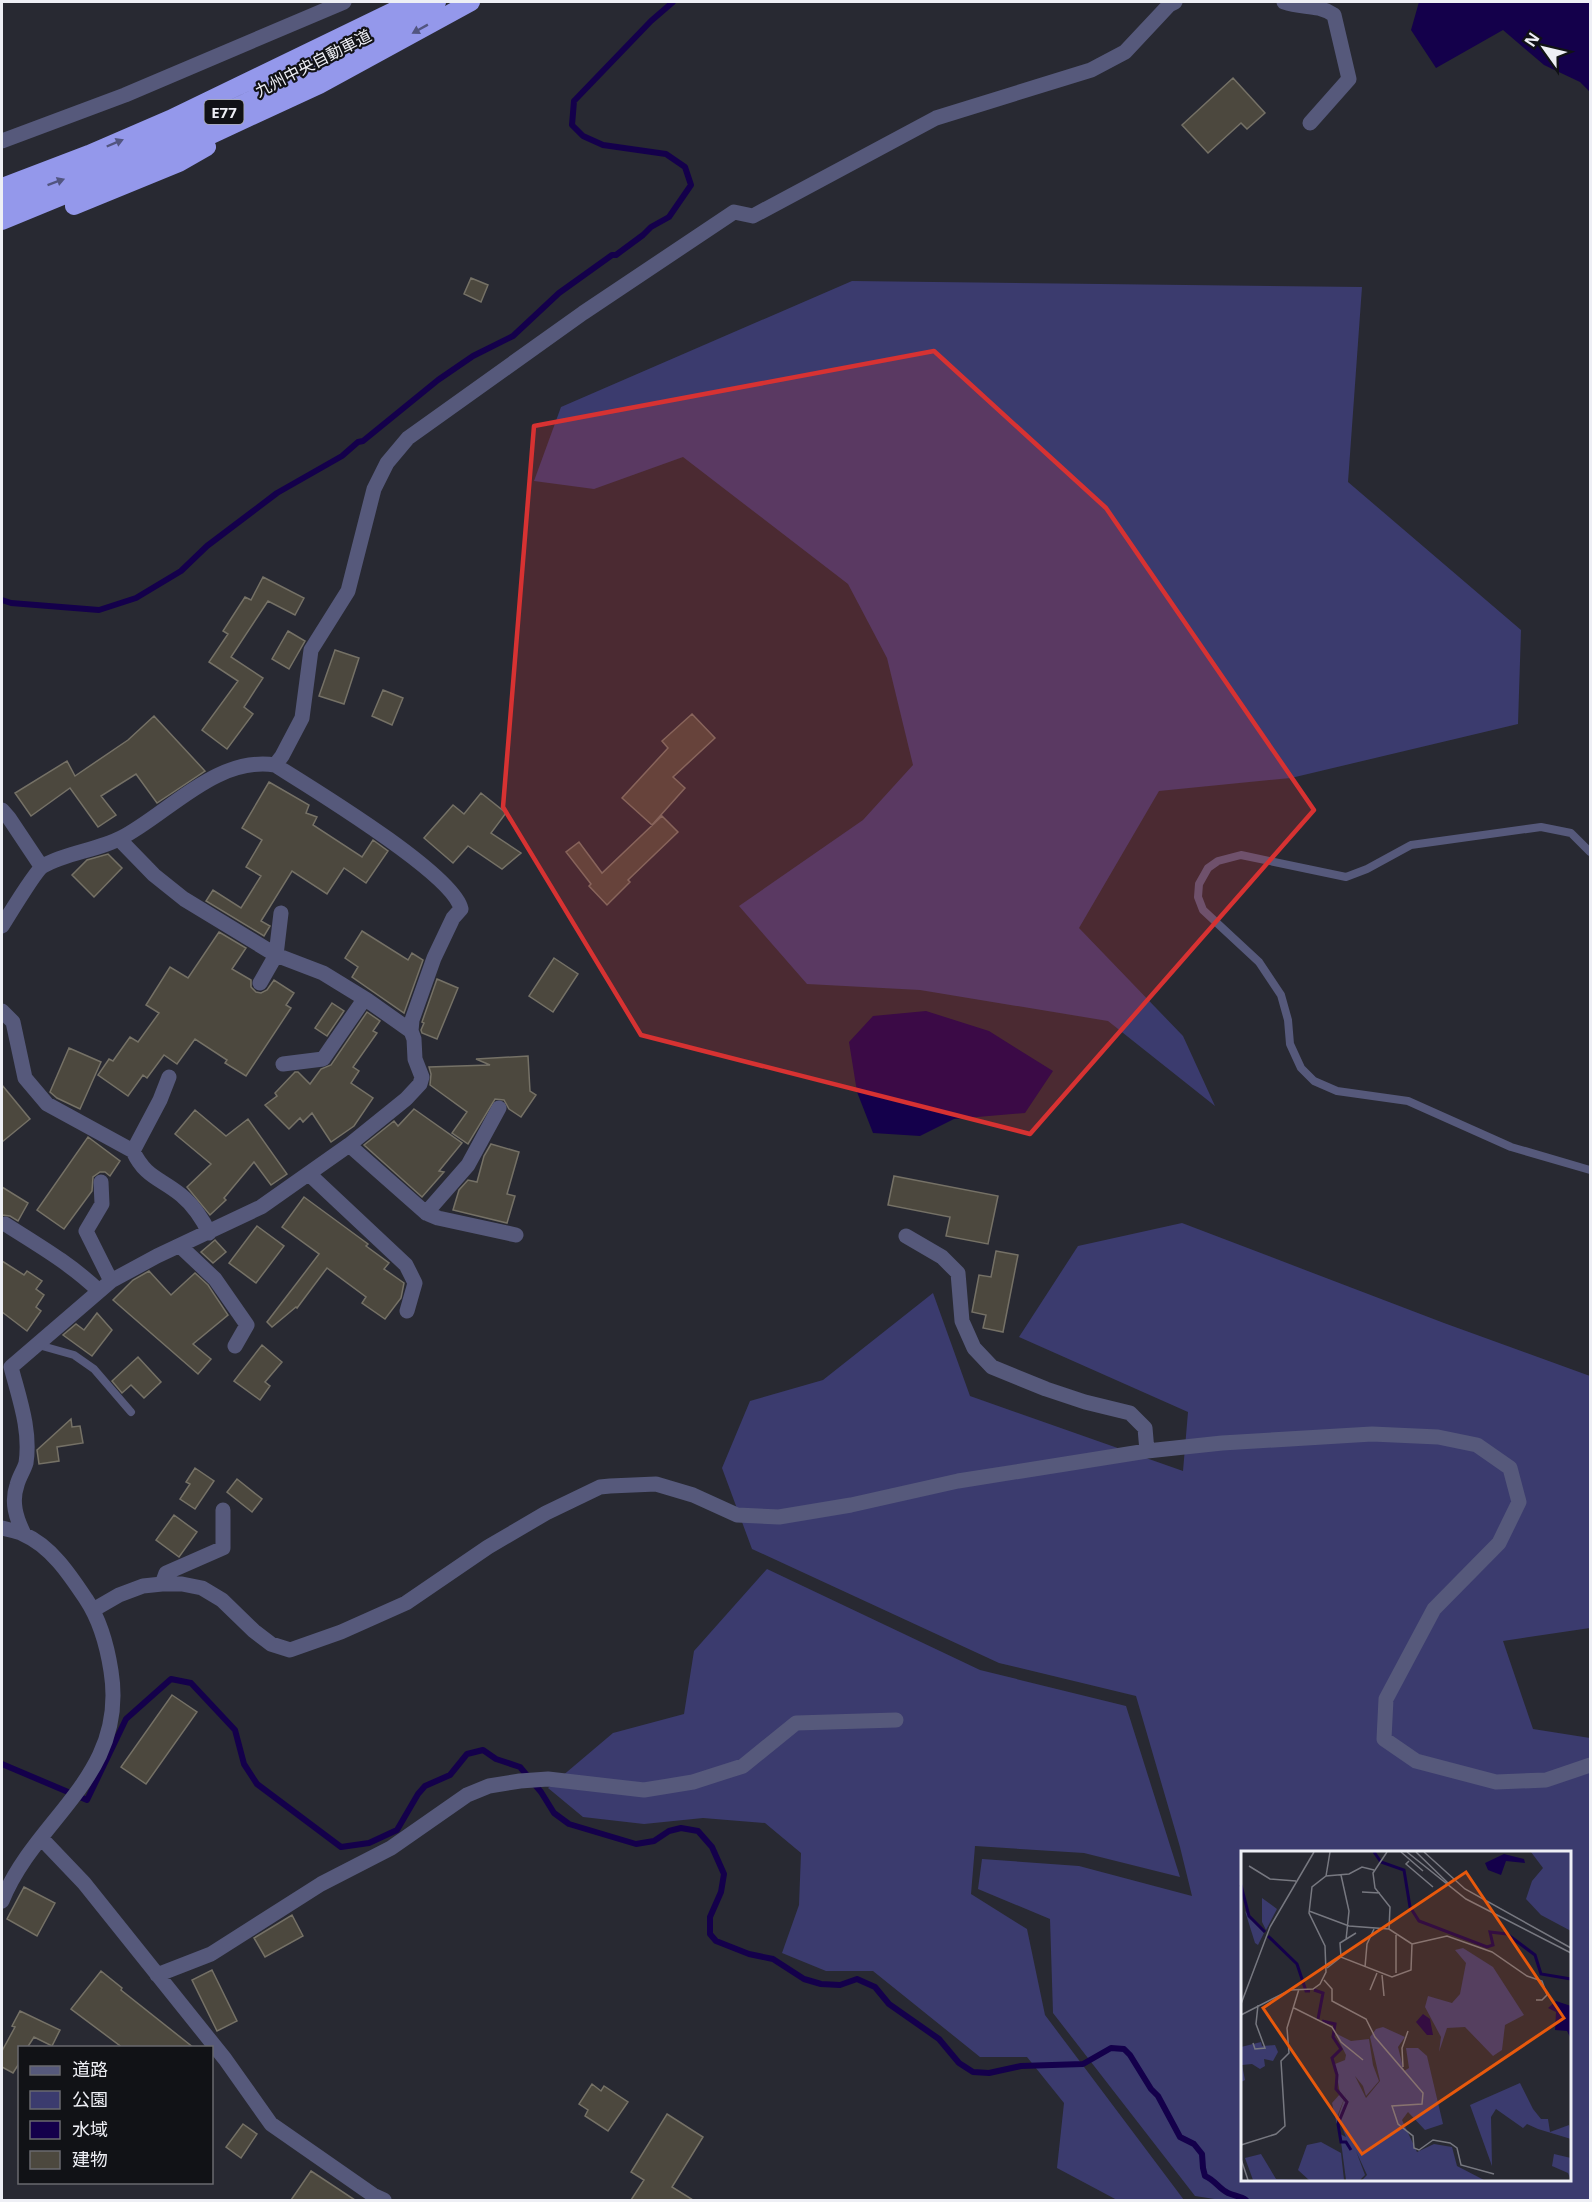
<svg xmlns="http://www.w3.org/2000/svg" width="1592" height="2202" viewBox="0 0 1592 2202" font-family="'Noto Sans','Noto Sans JP',sans-serif">
<style>
.green{fill:#3b3b6e;fill-rule:evenodd}
.water{fill:#14004b}
.lines{fill:none;stroke-linecap:round;stroke-linejoin:round}
.stream{stroke:#14004b;stroke-width:6}
.building{fill:#4c483e;stroke:#757166;stroke-width:1.5}
.lane{stroke:#56597b;stroke-width:8}
.street{stroke:#56597b;stroke-width:15}
.highway{stroke:#9498eb;stroke-width:18}
.oneway{fill:#525580}
.marked{fill:#d73232;fill-opacity:0.2;stroke:#d73232;stroke-width:4.5;stroke-linejoin:round}
.labels{text-anchor:middle;dominant-baseline:central;stroke-width:4.5;stroke-linejoin:round;paint-order:stroke}
.shield{fill:#111216;stroke:#acadb2;stroke-width:1.5}
.shield-label{font-size:15px;font-weight:bold;fill:#eeeff5}
.street-label{font-size:16px;fill:#eeeff5;stroke:#111216}
.inset-river{fill:none;stroke:#14004b;stroke-width:3}
.inset-road{fill:none;stroke:#777880;stroke-width:1.5}
.view{fill:#e8590c;fill-opacity:0.15;stroke:#e8590c;stroke-width:3}
.inset-edge{fill:none;stroke:#eeeff5;stroke-width:3}
</style>
<rect width="100%" height="100%" fill="#282932"/>
<path class="green" d="M852 281 1362 287 1348 482 1521 630 1518 724 1291 778 1159 791 1079 928 1183 1036 1215 1106 1108 1021 920 990 807 984 739 906 863 820 913 765 887 658 848 584 683 457 594 489 534 481 561 407Z
M1182 1223 1444 1323 1590 1376V1628L1503 1641 1533 1729 1590 1738V2200H1221L1195 2196 1053 2013 1050 1919 978 1889 982 1859 1079 1866 1192 1896 1180 1847 1136 1696 999 1663 752 1549 722 1468 750 1401 823 1380 933 1293 970 1396 1183 1471 1188 1412 1019 1337 1078 1246ZM1242 1852H1570V2180H1242Z
M767 1569 980 1670 1126 1706 1180 1877 1084 1853 975 1846 971 1894 1027 1929 1045 2015 1184 2200H1117L1057 2168 1064 2103 1027 2057H980L873 1971H826L782 1953 799 1905 801 1853 765 1823 703 1818 644 1824 583 1817 548 1788 613 1733 684 1714 694 1651Z"/>
<path class="water" d="M1419 2H1590V92L1580 82 1544 65 1503 30 1436 68 1411 30Z
M926 1011 989 1031 1053 1071 1025 1113 954 1119 920 1136 873 1133 857 1092 849 1042 873 1016Z"/>
<g class="lines">
<path class="stream" d="M2 600 11 603 99 610 136 598 181 571 207 546 277 493 342 456 358 442 363 441 438 380 473 356 513 336 559 293 612 255H616L643 235 651 227 669 217 691 185 685 167 666 154 603 145 583 136 572 125 574 101 651 21 673 2
M2 1764 87 1800 126 1719 171 1679 191 1683 235 1730 244 1764 257 1784 341 1847 369 1843 397 1830 418 1794 425 1786 450 1775 467 1754 483 1750 496 1759 520 1767 541 1792 554 1813 569 1824 636 1844 654 1841 669 1831 681 1828 698 1831 712 1847 724 1874 721 1892 710 1917V1934L716 1941 749 1954 773 1959 804 1979 821 1984 840 1985 857 1979 875 1987 889 2004 939 2039 959 2063 973 2072 989 2073 1021 2066 1083 2064 1111 2048 1124 2049 1130 2055 1151 2089 1158 2096 1180 2137 1194 2144 1202 2154 1203 2168 1205 2176C1215 2180 1219 2189 1228 2193 1235 2196 1241 2196 1246 2200"/>
</g>
<path class="building" d="M1233 78 1265 113 1247 129 1241 123 1208 153 1182 125Z
M471 278 488 285 481 302 464 294Z
M263 577 304 598 295 615 268 601 231 657 263 678 244 707 253 714 227 749 202 730 238 681 209 662 228 634 223 631 245 597 251 600Z
M288 631 305 641 289 669 272 659Z
M335 650 359 658 344 704 319 696Z
M383 690 403 698 392 725 372 716Z
M692 714 715 738 673 777 685 788 652 825 622 798 668 748 662 741Z
M154 716 205 771 157 803 136 774 101 796 116 815 98 827 70 788 31 816 15 793 67 761 75 776 128 740Z
M269 782 309 805 306 813 317 817 313 825 362 857 373 840 388 851 366 883 344 868 327 894 292 871 261 921 270 926 264 936 206 901 213 890 241 908 261 876 246 867 262 840 242 828Z
M481 793 506 813 491 833 521 853 502 869 468 846 453 863 424 838 453 805 464 814Z
M662 816 678 832 628 880 630 882 607 905 589 886 591 884 566 852 579 842 602 873Z
M108 854 122 868 94 897 72 875 87 860Z
M362 931 408 960 412 953 423 960 404 1013 352 977 358 967 345 958Z
M219 932 246 948 232 969 251 980V987L256 992 261 993 267 990 274 980 294 993 286 1005 291 1008 246 1076 225 1063 227 1060 195 1039 177 1064 164 1055 147 1078 143 1075 128 1096 98 1075 109 1059 113 1061 130 1037 138 1042 159 1013 146 1005 170 967 188 978Z
M554 958 578 974 553 1012 529 996Z
M437 979 458 988 437 1039 422 1033 421 1030 424 1023 422 1022Z
M332 1003 344 1011 327 1036 315 1028Z
M367 1012 380 1021 373 1031 377 1033 353 1067 359 1071 351 1083 373 1098 354 1126 331 1142 312 1113 303 1122 300 1118 289 1129 265 1105 277 1096 275 1093 295 1072H298L310 1084 321 1069 331 1065Z
M69 1048 101 1062 80 1109 57 1098 50 1092Z
M528 1056 530 1091 536 1095 521 1117 509 1109 504 1100 495 1099 468 1144 452 1133 467 1112 430 1085 431 1074 429 1067 490 1065 476 1059Z
M2 1085 30 1119 2 1142Z
M414 1109 462 1143 439 1171 444 1172 422 1197 364 1145 394 1121 398 1126Z
M195 1110 226 1136 248 1119 287 1174 271 1185 254 1162 224 1198 226 1200 210 1215 187 1187 211 1164 175 1134Z
M88 1137 120 1161 110 1176 105 1172H100L93 1177 92 1191 64 1229 37 1210Z
M491 1144 519 1152 507 1194 515 1196 507 1223 453 1210 459 1190 468 1180 477 1182 484 1156Z
M894 1176 998 1196 988 1244 946 1236 950 1217 888 1205Z
M2 1187 28 1203 18 1221 10 1216 2 1215Z
M304 1197 368 1244 366 1246 389 1263 384 1269 404 1283 401 1298 385 1319 362 1303 366 1297 327 1268 297 1308 296 1307 272 1327 267 1322 319 1254 282 1227Z
M257 1226 284 1246 256 1283 229 1263Z
M215 1240 226 1252 213 1263 201 1252Z
M996 1251 1018 1255 1003 1332 983 1328 986 1315 972 1312 979 1275 991 1277Z
M2 1261 24 1275 27 1271 42 1281 36 1289 44 1295 36 1307 41 1311 27 1331 2 1312Z
M149 1271 171 1295 195 1273 208 1285 228 1315 193 1344 211 1359 198 1374 113 1300 133 1280Z
M97 1313 112 1330 92 1356 63 1335 76 1324 84 1330Z
M262 1345 282 1362 265 1382 270 1386 260 1400 234 1381Z
M138 1357 161 1382 144 1398 131 1385 122 1393 112 1381Z
M71 1419 72 1427 80 1426 83 1443 57 1447 59 1461 39 1464 37 1450Z
M195 1468 214 1481 195 1509 180 1499 190 1484 186 1482Z
M237 1479 262 1499 252 1512 227 1492Z
M174 1515 197 1532 179 1557 156 1540Z
M172 1695 197 1712 146 1784 121 1767Z
M24 1887 55 1903 37 1936 7 1919Z
M292 1915 303 1936 265 1957 254 1938Z
M212 1970 237 2021 217 2031 192 1980Z
M101 1971 122 1988 121 1990 194 2048H123L71 2009Z
M20 2011 60 2030 52 2046 34 2037 27 2048H20V2062L13 2073 2 2067V2051L15 2027 12 2026Z
M592 2084 601 2091 604 2086 628 2102 608 2131 585 2116 588 2110 579 2104Z
M667 2114 703 2137 672 2187 693 2200H631L644 2180 631 2172Z
M243 2124 257 2134 241 2158 226 2147Z
M311 2171 355 2200H291Z"/>
<g class="lines">
<path class="lane" d="M1590 852 1571 833 1541 827 1411 845 1367 869 1346 877 1241 855 1218 861 1208 868 1199 884 1198 897 1203 910 1259 962 1281 995 1288 1020 1290 1044 1301 1068 1314 1081 1337 1091 1408 1101 1511 1147 1590 1170
M40 1342 42 1346 74 1355 94 1369 131 1412"/>
<path class="street" d="M1284 2C1303 9 1316 3 1334 15L1349 79 1310 123
M2 141 125 95 344 2
M275 765 282 756 302 718 311 650 348 591 374 489 387 463 408 438 583 313 734 212 753 216 936 118 1091 70 1125 52 1169 5 1175 2
M2 810 9 818 41 866
M119 839 154 875 184 899 276 955 323 973 367 1000 411 1031
M2 926C9 915 36 870 43 866 65 853 98 850 121 838 169 813 216 756 275 765 310 787 454 874 461 909L453 918 434 958 412 1020 411 1031 414 1039 415 1059 422 1077 420 1084 406 1099 349 1145 261 1207 157 1256 111 1281 11 1367C19 1398 31 1430 26 1463 24 1470 19 1477 17 1485 11 1502 16 1518 24 1534
M260 983 276 955 281 913
M2 1011 13 1022 25 1078 47 1104 133 1151C145 1177 160 1178 181 1195 192 1204 203 1219 209 1233
M283 1064 323 1059 363 1001 367 1000
M349 1145 426 1213 438 1218 516 1235
M133 1151 160 1100 169 1077
M309 1174 406 1265 415 1283 407 1311
M101 1182 102 1204 86 1231 111 1281
M426 1213 468 1165 499 1108
M5 1224C38 1245 71 1264 99 1291
M906 1236 942 1257 958 1273 962 1321 974 1348 992 1367 1046 1389 1085 1402 1130 1413 1145 1428 1147 1451
M180 1246 215 1279 247 1325 235 1346
M2 1528C9 1530 17 1531 23 1534 51 1546 70 1575 86 1599 100 1620 107 1645 111 1671 128 1776 36 1817 2 1901
M162 1584 166 1573 223 1548V1510
M93 1610 119 1595 143 1586 162 1584H182L202 1588 222 1600 254 1631 271 1644 290 1650 341 1632 406 1603 488 1547 546 1513 600 1487 610 1486 656 1484 693 1495 737 1515 779 1517 851 1505 958 1481 1147 1451 1222 1443 1372 1434 1438 1437 1477 1445 1510 1468 1519 1502 1499 1543 1434 1609 1386 1699 1384 1739 1416 1761 1496 1782 1546 1780 1590 1765
M42 1839 84 1883 225 2059 271 2124 373 2195 384 2200
M157 1975 211 1954 321 1884 391 1848 467 1795 489 1786 520 1781 548 1779 644 1790 693 1782 743 1766 796 1723 896 1720"/>
<path class="highway" d="M2 187 89 154 170 119 412 2
M2 202C66 179 130 154 193 127 276 90 357 46 437 2
M74 206 179 163 207 147
M2 221 211 135 319 85 471 2"/>
</g>
<defs><path id="oneway-solid" d="M-6-.8H1V-3.2L6.5 0L1 3.2V.8H-6Z" transform="scale(1.5)"/></defs>
<g class="oneway">
<use href="#oneway-solid" transform="translate(420 29) rotate(151)"/>
<use href="#oneway-solid" transform="translate(115 143) rotate(-23)"/>
<use href="#oneway-solid" transform="translate(56 182) rotate(-20)"/>
</g>
<path class="marked" d="M934 351 1106 508 1314 810 1030 1134 641 1035 503 807 534 426Z"/>
<g class="labels">
<rect class="shield" x="204.5" y="100" width="39" height="24" rx="4.5"/>
<g class="shield-label">
<text x="224" y="112">E77</text>
</g>
<g class="street-label">
<text transform="translate(313 63) rotate(-27)">九州中央自動車道</text>
</g>
</g>
<g transform="translate(1241 1851)">
<rect width="330" height="330" fill="#282932"/>
<path d="M290 1H330V80L300 64 285 48 291 30 302 17ZM21 47 36 58 25 79 21 71ZM4 60 23 82 17 94 14 92ZM222 97 252 116 283 164 264 174 261 199 252 205 224 176 206 177 198 201 200 186 184 156 187 145 211 152 219 143 225 112 214 99ZM142 176 164 186 157 196 163 220 168 217 165 197H177L186 205 202 273 184 279 167 261 161 269 176 301 193 293 211 296 216 315 243 329H121L126 324 115 300 124 324 119 329H105L99 283 105 286 97 266 105 243 96 266V274L91 252 99 243 94 213 104 209 105 204 94 182 110 190 128 188 132 214 138 230 125 245 122 235 114 225 125 247 139 230 129 186 135 178ZM20 191 21 195 34 194 37 201 32 210 23 208 24 215 19 218 11 213 1 214 4 229 0 231V196ZM279 232 292 258 300 268H307L309 281 328 274 330 288 297 278 286 273 282 277 255 258 250 266 251 315 229 254ZM80 291 100 302 103 329H68L57 319 66 294ZM20 303 35 328 63 329H12L4 307ZM313 303 330 307V329L327 322 311 315Z" fill="#3b3b6e"/>
<path d="M263 3 283 8 284 12 265 10 260 24 247 19 244 12ZM315 150 330 155V188L326 180 314 179 315 161 307 157ZM182 163 189 168 192 184H186L175 171Z" fill="#14004b"/>
<path class="inset-river" d="M133 1 140 11 163 19 169 56 178 70 246 96 252 94 249 81 266 83 294 104 300 123 330 128M0 34 8 65 24 81M27 85 56 113 65 140H69M73 139 82 142 77 168M81 170 94 173 92 186 100 198 91 207 96 224 95 238 106 251 97 273 100 291H105L110 299"/>
<path class="inset-road" d="M146 1 132 22 134 37 149 56 148 78M160 1 182 20M166 1 225 48 330 102M175 1 208 33M183 1 224 38 330 97M168 10 165 13 192 36M8 15 29 28 55 30M100 24 108 60 105 89M85 25 89 1M121 41 139 42M68 60 108 75 148 78 171 93 170 119 151 126 100 106 86 117M155 84V122M171 93 206 85 251 101 286 125 301 130 306 144 301 149H295M100 106 99 92 115 82M124 116 126 93 133 78M141 124 143 145M83 129 91 138V150L125 168 134 186 182 242 181 253 151 255 157 273 172 285 173 297 178 299 192 289 209 292 216 297 220 314 253 323M129 139 136 122M0 153 29 76 73 1M53 157 91 176 100 191 122 209M0 164 49 139 72 138 79 133 85 121 84 95 68 62 71 36 85 25 108 23 121 16 133 19M12 192 14 198 24 197 15 173 17 154M162 216 161 197 167 180M0 294 35 283 44 275 40 210 48 202 46 177 58 138M0 308 7 329"/>
<path class="view" d="M225 21 323 167 121 303 22 157Z"/>
<rect width="330" height="330" class="inset-edge"/>
</g>
<rect width="1592" height="2202" fill="none" stroke="#eeeff5" stroke-width="6"/>
<rect x="18" y="2046" width="195" height="138" fill="#111216" stroke="#696a6f" stroke-width="1.5"/>
<rect x="30" y="2066" width="30" height="9" fill="#56597b" stroke="#696a6f" stroke-width="1.5"/>
<text x="72" y="2076" font-size="18" fill="#eeeff5">道路</text>
<rect x="30" y="2091" width="30" height="18" fill="#3b3b6e" stroke="#696a6f" stroke-width="1.5"/>
<text x="72" y="2106" font-size="18" fill="#eeeff5">公園</text>
<rect x="30" y="2121" width="30" height="18" fill="#14004b" stroke="#696a6f" stroke-width="1.5"/>
<text x="72" y="2136" font-size="18" fill="#eeeff5">水域</text>
<rect x="30" y="2151" width="30" height="18" fill="#4c483e" stroke="#696a6f" stroke-width="1.5"/>
<text x="72" y="2166" font-size="18" fill="#eeeff5">建物</text>
<g transform="translate(1544 48) rotate(304)" stroke="#111216" stroke-width="4.5" paint-order="stroke">
<path d="M0-4.5L10 22L0 15L-10 22Z" fill="#eeeff5"/>
<text y="-9" font-size="16" font-weight="bold" text-anchor="middle" fill="#eeeff5">N</text>
</g>
</svg>
